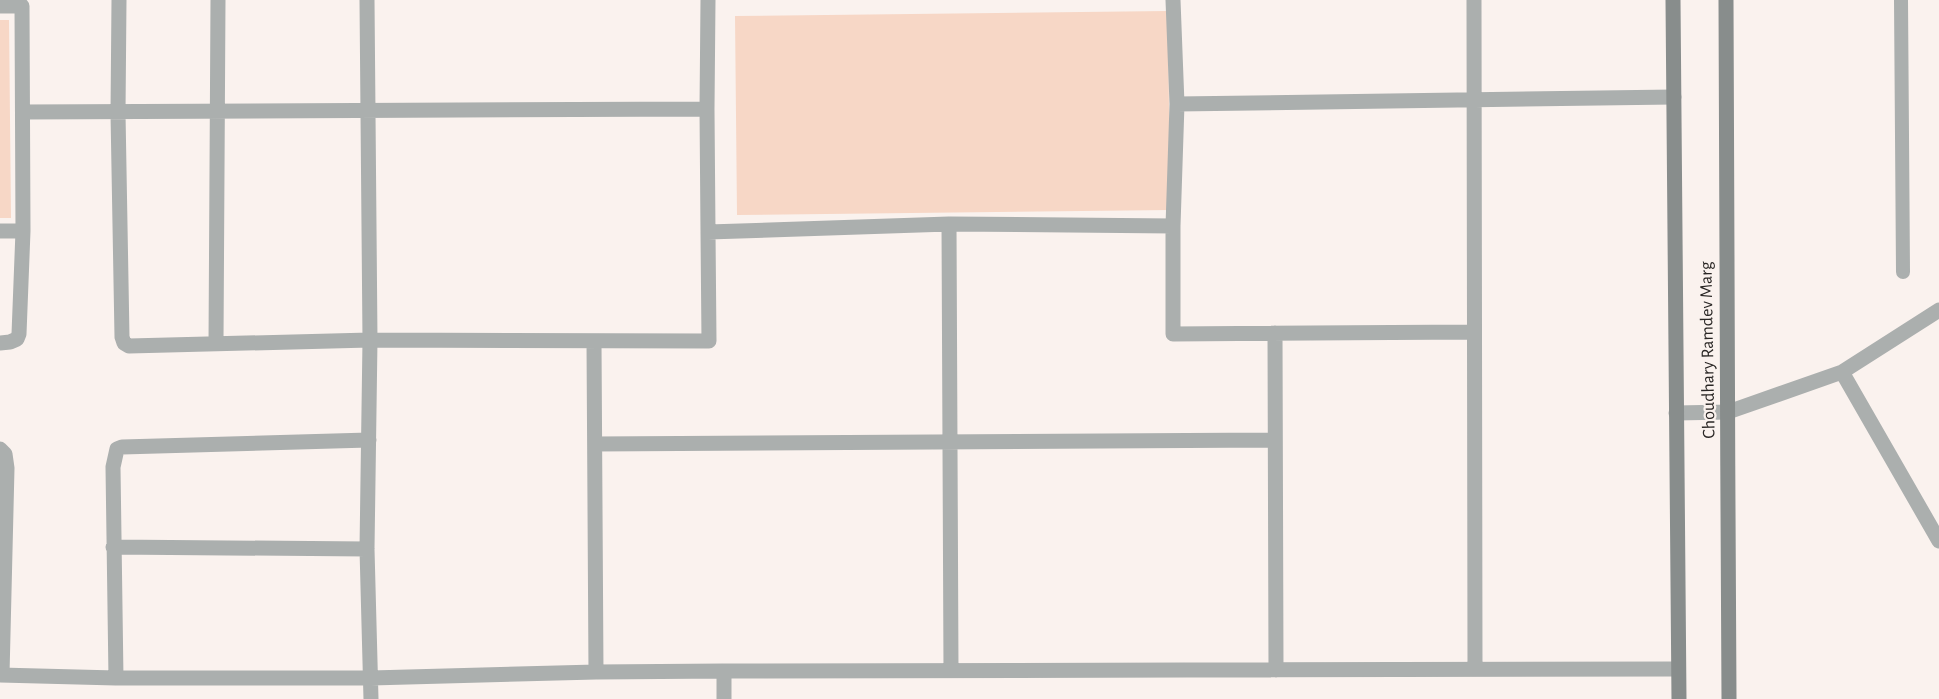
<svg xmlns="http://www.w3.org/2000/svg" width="1939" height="699" viewBox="0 0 1939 699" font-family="'Alegreya Sans',sans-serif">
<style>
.green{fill:#f7d7c6}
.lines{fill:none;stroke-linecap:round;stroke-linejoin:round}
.lane{stroke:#abafae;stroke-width:14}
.street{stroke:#abafae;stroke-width:15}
.secondary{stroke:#888d8c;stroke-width:15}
.labels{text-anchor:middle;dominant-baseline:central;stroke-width:4.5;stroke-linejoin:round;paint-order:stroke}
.street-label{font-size:18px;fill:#2a2725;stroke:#faf2ee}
</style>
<rect width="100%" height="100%" fill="#faf2ee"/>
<path class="green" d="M1168 11 1170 210 737 215 735 16Z
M0 20H9L11 218H0Z"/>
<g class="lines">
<path class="lane" d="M1901 0 1903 272"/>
<path class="street" d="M119 0 118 113 122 337 124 343 129 346 370 340 709 341 708 232
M367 0 370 340 367 549 371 699
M708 0 707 109 708 232 949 224 1173 226 1177 104 1173 0
M1474 0 1475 669
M0 6H22L23 231H0
M1177 104 1674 97
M23 112 707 109
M949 224 951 670
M1173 226V334L1473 332
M1275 333 1276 670
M594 342 596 672
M0 343 10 342 17 339 19 334 23 231
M216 343 218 0
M1842 372 1939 541
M1676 413 1728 412 1842 372 1939 310
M595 444 1275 440
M0 449 5 454 7 468 2 675
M113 547 367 549
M0 675 116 678H371L596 672 724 671 1678 669
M116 678 113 467 117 449 122 447 369 440
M724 699V671"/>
<path class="secondary" d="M1673 0 1679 699
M1726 0C1726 233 1728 466 1729 699"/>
</g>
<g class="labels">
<g class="street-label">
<text transform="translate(1708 350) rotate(-91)">Choudhary Ramdev Marg</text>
</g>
</g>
</svg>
